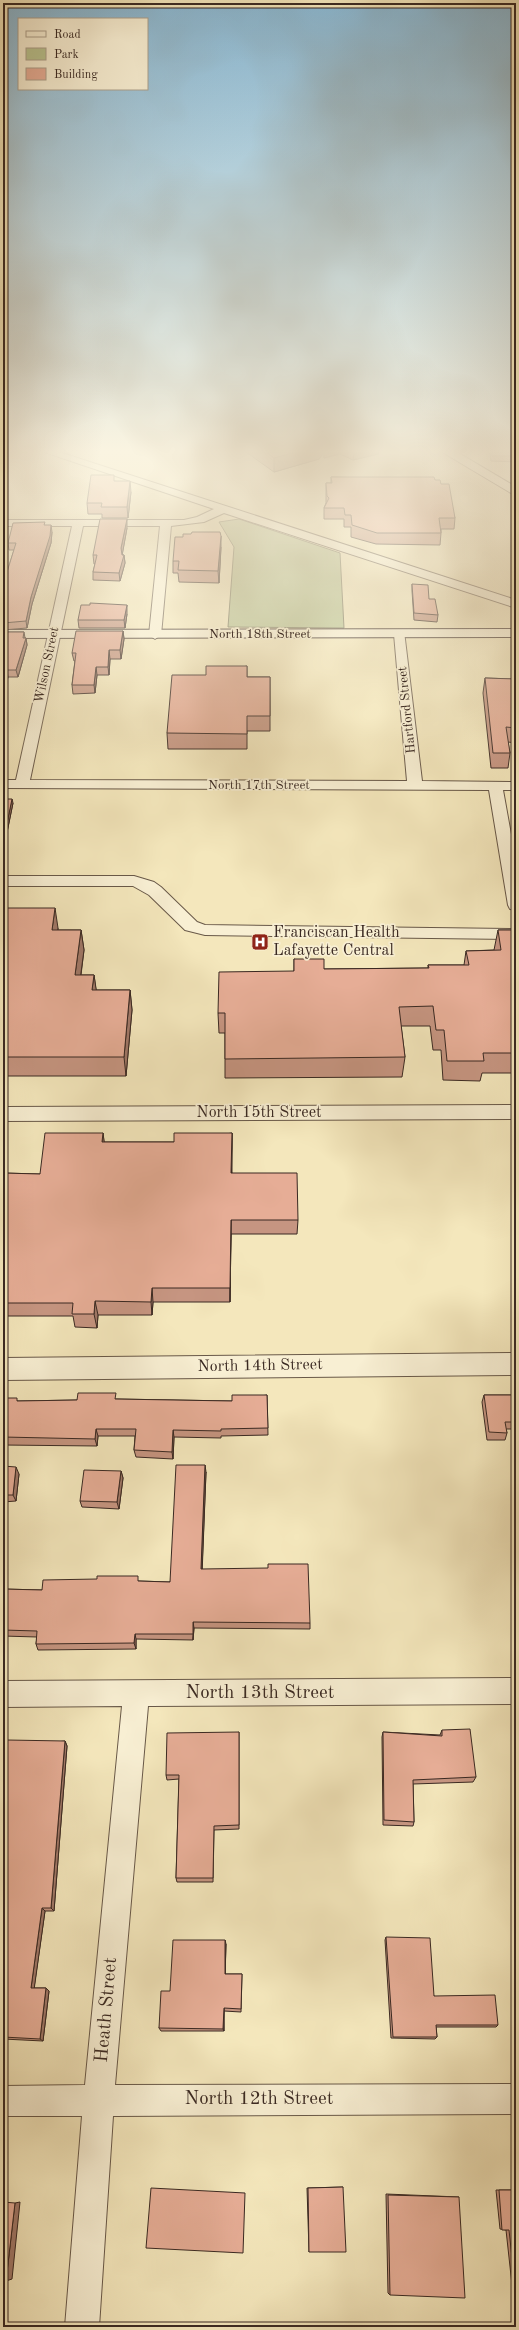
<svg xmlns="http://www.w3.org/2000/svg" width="519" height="2330" viewBox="0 0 519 2330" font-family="'Old Standard TT',serif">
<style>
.green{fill:#bac592;stroke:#7a775a}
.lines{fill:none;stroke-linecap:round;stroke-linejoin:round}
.minor-casing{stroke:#685848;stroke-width:2}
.tertiary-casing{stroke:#685848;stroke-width:2}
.secondary-casing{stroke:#3a2922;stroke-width:2}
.minor{fill:#f8efd3;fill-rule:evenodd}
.tertiary{fill:#f8efd3;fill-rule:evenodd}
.secondary{fill:#f8efd3;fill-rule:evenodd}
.wall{fill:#c69581;stroke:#3a2922}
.shaded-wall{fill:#a17969;stroke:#3a2922}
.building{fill:#e6ad96;stroke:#3a2922}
.labels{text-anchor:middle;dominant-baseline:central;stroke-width:3.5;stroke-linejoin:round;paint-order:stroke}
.far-street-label{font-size:13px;fill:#3a2922;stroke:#f8efd3}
.poi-label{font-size:16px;fill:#3a2922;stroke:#f8efd3;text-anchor:start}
.street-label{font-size:16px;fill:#3a2922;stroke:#f8efd3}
.near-street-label{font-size:19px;fill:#3a2922;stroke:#f8efd3}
</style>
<rect width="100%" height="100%" fill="#f4e7bc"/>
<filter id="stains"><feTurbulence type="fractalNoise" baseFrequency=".005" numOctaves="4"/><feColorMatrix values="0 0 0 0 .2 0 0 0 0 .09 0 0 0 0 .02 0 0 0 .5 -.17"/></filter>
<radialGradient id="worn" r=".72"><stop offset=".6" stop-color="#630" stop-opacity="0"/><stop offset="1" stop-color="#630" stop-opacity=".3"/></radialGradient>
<path class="green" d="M239 519 340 553 344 628 228 627 234 547 219 522Z"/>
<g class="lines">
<g class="minor-casing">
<path id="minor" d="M44 452H59L516 600V608L224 513 204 522 171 526 161 635 155 639 149 635 160 526H83L30 780 407 781 394 634 396 631H404L422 781 516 782V790H503L516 862V910L510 909 508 905 489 790 3 788V780H16L72 526H3V520H184L197 517 214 509Z
M3 876H134L154 882 161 887 197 922 205 925 516 929V939L205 935 185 930 149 895 133 886H3Z
M516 1105V1119L3 1121V1107Z
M516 1678V1704L148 1706 115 2085 516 2084V2114L113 2116 99 2327H65L82 2116H3V2086L85 2085 122 1706 3 1707V1681Z"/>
</g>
<g class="tertiary-casing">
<path id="tertiary" d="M516 1353V1375L3 1380V1358Z"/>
</g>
<g class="secondary-casing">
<path id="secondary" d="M442 452H457L516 487V496Z
M513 599 516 600V609L506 603Z
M516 629V637L3 638V630Z"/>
</g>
<use href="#minor" class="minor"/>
<use href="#tertiary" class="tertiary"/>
<use href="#secondary" class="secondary"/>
</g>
<path class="wall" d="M246 452H378V454L353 460 340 454 324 458V453L319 459 274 472Z
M490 452H516V462L491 461Z
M331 477 435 480 441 484 455 518 454 529H441V533L440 545 376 544 351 537V527H344V519H324V508L326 503V483H331Z
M115 481 131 492 128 518H102V514H88L87 503Z
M45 525 52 532 51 543 32 604 27 628 3 630V585L14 550H9L8 543Z
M127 528 122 555H124L125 563 120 581 93 580V572L95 564H94L93 555Z
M221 547 219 583 179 582 178 573H173V561Z
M412 584 429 599 438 615 437 622 414 620 412 591Z
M90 605 127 614 125 628H79L78 620Z
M123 631 124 639 121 659H110L109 675H97L95 693 73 694 72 685 75 661H74L72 653Z
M3 632H24L25 638H26L27 645 18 677H8L3 696Z
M514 665H516V743L508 742 510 753 508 768H491L483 693 485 678 512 679Z
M247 666V677H270V731H247V749H168L167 733 206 675Z
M3 799 13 803 5 842H3Z
M3 917 58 928V930H81L84 950 81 975H94L96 990H130L132 1010 126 1076H3Z
M498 930H516V1073H482L480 1081 443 1080 441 1050H433L430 1026H401L405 1057 402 1077 225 1078V1033H219L218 1013 294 971V959L324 969 428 968V965H464L466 951 494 950Z
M103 1133 104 1142H174L232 1133V1173L298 1220 297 1234H231L230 1302H153L152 1315H98L97 1328 75 1327 73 1316H3V1173L40 1174Z
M267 1395 268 1435 221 1436V1438L174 1437 173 1459 136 1457 134 1450 135 1436H98L97 1446 3 1445V1398L18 1401 77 1400 117 1399 232 1401Z
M484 1395H516V1429H506L507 1433 505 1440H487L482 1402Z
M3 1466 19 1474 16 1501 3 1502Z
M121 1471 123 1478 119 1509 82 1507 80 1501Z
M206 1472 202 1569 310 1623V1629L194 1628 193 1640 136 1639V1649L38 1650 36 1644 37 1637 3 1636V1589L42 1590 139 1581 170 1582Z
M442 1730 476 1777 473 1782 413 1784 414 1822 413 1826 383 1825 382 1737 383 1732 440 1735Z
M239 1732V1829L214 1830 213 1882H177L176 1878 179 1779 167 1780 166 1775Z
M65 1741 67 1746 54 1911H45L34 1988H46L49 1991 43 2041 3 2039V1748Z
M386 1937 434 1996 498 2025 496 2027H436L437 2037 435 2039 391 2038 385 1940Z
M226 1944 225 1974H242L241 2012 224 2011V2031H161L159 2028 170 1991Z
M343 2187 309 2252V2251L307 2188Z
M496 2190H516L515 2286 512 2285 506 2230 500 2229Z
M386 2194 459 2197 390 2295 388 2293Z"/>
<path class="shaded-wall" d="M295 452H324L319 459 274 472V458Z
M325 452H340V454L324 458Z
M354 452H378V454L353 460Z
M130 481 131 492 128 518 127 507Z
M127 519V528L122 556 124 555 125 563 120 581 119 573 121 548Z
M51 525 52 532 51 543 32 604 27 628 26 621 31 597Z
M221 536V547L219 583 218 571Z
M127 605V614L125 628 124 620Z
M123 631 124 639 121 659 120 650Z
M26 638 27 645 18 677 16 670Z
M109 650 110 659 109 675 108 667Z
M96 667 97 675 95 693 94 685Z
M7 670 8 677 3 696V684Z
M12 799 13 803 5 842 4 838Z
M55 908 58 928 55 950 52 930Z
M81 930 84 950 78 995 75 975Z
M94 975 97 995 92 990Z
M130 990 132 1010 126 1076 124 1057Z
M103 1133 105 1148 102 1142Z
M232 1133V1148L231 1187V1173Z
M231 1220V1234L230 1302V1288Z
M152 1288 153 1302 152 1315 151 1302Z
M95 1301 98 1315 97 1328 94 1314Z
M96 1429 98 1436 97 1446 95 1439Z
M173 1430 174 1437 173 1459 172 1452Z
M205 1465 206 1472 202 1575 201 1569Z
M16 1467 19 1474 16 1501 13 1495Z
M121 1471 123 1478 119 1509 117 1502Z
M193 1622 194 1628 193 1640Z
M135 1634 136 1639V1649L134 1643Z
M65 1741 67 1746 54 1911 51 1908Z
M42 1908 45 1911 34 1990 31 1988Z
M225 1940 226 1944 225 1978Z
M46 1988 49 1991 43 2041 40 2039Z
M224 2008V2031L223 2029Z
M20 2202 12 2279 6 2281 15 2203Z"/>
<path class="building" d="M266 452H295L274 458Z
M491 452H516V456H492Z
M91 475H114V481H130L127 507H101L102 503H87Z
M331 477H434L435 480H440L441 484H449L455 518H439L441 533H377L352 525 351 515H345L344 508H324L329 498 327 496 326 483H332Z
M100 519H127L121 548 122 555H124L119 573 93 572 97 555H93Z
M45 522 44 525H51L50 536 31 597 26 621 3 623V585L16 543H8L13 523Z
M192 532H220L221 536 218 571 178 570 179 561H173L175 537H183V534H191Z
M412 584 428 585 429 599H435L438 615 414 613Z
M90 603 127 605 124 620H78L81 605H90Z
M76 631H123L120 650H109L108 667H96L94 685H72L76 653H72Z
M3 632H24L23 638H26L16 670H7L3 684Z
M514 665H516V677Z
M206 666H247V677H270V716H247V734L167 733 172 675H206Z
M485 678 516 679V728L506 727 510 753H493Z
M3 799H12L4 838H3Z
M5 908H55L52 930H81L75 975H94L92 990H130L124 1057H3V917Z
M498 930H516V1053H483L484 1061H447L444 1030H436L433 1006 399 1007 405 1057 225 1059V1013H218L219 972 294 971V959H324V969L429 968 428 965H469L466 951 501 950Z
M45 1133H103L102 1142H174V1133H232L231 1173H297L298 1220H231L230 1288H152L151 1302 95 1301 94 1314H72L73 1303H3V1173L40 1174Z
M78 1393H116L115 1399 232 1401V1395H267L268 1428 221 1429V1431L173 1430 172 1452 134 1450 136 1429H96L95 1439 3 1437V1398H17V1401L77 1400Z
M484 1395H516V1422H505L507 1433 489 1432Z
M176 1465H205L201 1569 268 1568V1564H308L310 1623 193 1622V1634H135L134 1643 36 1644 37 1631 3 1630V1589L42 1590 43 1580 97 1579V1576H138V1581L170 1582Z
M3 1466 16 1467 13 1495H3Z
M84 1470 121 1471 117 1502 80 1501Z
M470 1729 476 1777 413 1780 414 1822 384 1820 383 1732 442 1736V1730Z
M239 1732V1825L214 1826 213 1878H176L179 1775H166L167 1733Z
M7 1740 65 1741 51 1908H42L31 1988H46L40 2039 3 2037V1748H6Z
M386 1937 430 1938 434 1996 495 1995 498 2025H436L437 2037H393Z
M173 1940H225V1974H242L241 2009 224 2008 223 2029 159 2028 161 1991H170Z
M343 2187 346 2252H309L308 2188Z
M151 2188 245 2193 243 2253 146 2248Z
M499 2190H516V2286H515L509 2230H502Z
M388 2195 459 2197 465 2298 390 2295Z
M3 2202 15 2203 6 2281H3Z"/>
<linearGradient id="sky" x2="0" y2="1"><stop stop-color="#89b8d4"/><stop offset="0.58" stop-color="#faf4e1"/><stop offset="1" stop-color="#faf4e1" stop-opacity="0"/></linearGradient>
<rect width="519" height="778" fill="url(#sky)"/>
<defs>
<g id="hospital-square" transform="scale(0.9)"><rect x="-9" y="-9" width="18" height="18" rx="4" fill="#8f2418" stroke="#f8efd3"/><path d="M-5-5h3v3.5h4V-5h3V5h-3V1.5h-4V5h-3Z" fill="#fff"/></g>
</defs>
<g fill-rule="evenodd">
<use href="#hospital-square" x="260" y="942"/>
</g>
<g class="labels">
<g class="far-street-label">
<text x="260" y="634">North 18th Street</text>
<text transform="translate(47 665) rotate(-78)">Wilson Street</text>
<text transform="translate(407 710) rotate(-96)">Hartford Street</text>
<text x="259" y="785">North 17th Street</text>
</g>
<g class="poi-label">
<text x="273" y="933">Franciscan Health<tspan x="273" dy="18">Lafayette Central</tspan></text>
</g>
<g class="street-label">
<text x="259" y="1113">North 15th Street</text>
<text transform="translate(260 1366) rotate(-1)">North 14th Street</text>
</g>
<g class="near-street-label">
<text x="260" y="1693">North 13th Street</text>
<text transform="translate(107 2010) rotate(-85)">Heath Street</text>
<text x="259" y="2099">North 12th Street</text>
</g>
</g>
<rect width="519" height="2330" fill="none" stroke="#f4e7bc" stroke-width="16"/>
<rect x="4" y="4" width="511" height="2322" fill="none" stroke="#3a2922" stroke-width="2"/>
<rect x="8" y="8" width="503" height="2314" fill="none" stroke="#3a2922"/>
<rect x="18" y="18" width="130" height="72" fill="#f8efd3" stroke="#aca08c"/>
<rect x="26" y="31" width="20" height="6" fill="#f8efd3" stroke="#aca08c"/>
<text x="54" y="38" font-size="12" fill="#3a2922">Road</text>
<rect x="26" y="48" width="20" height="12" fill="#bac592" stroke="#aca08c"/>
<text x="54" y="58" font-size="12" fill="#3a2922">Park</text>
<rect x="26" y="68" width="20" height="12" fill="#e6ad96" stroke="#aca08c"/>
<text x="54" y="78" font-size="12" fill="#3a2922">Building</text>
<rect width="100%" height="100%" filter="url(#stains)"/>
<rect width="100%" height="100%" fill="url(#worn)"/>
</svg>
